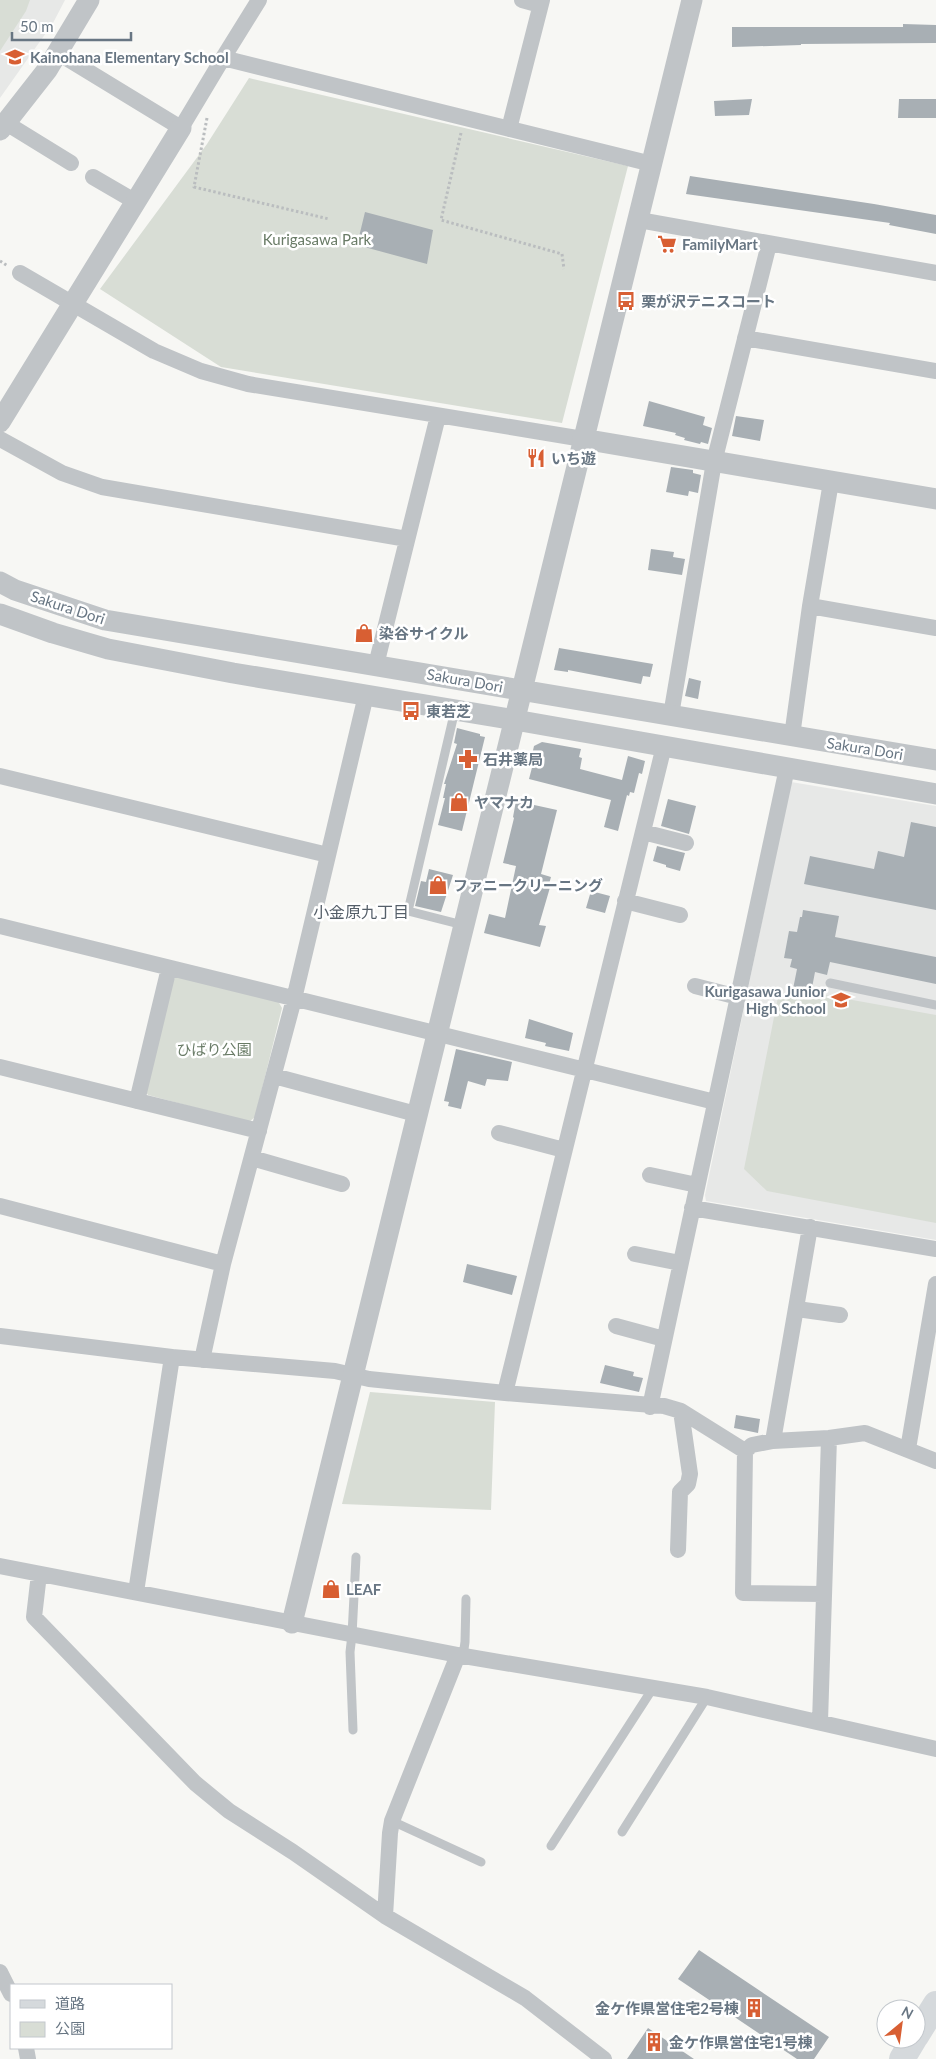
<svg xmlns="http://www.w3.org/2000/svg" width="936" height="2059" viewBox="0 0 936 2059" font-family="Lato,'Noto Sans JP',sans-serif">
<style>
.built{fill:#e7e8e7}
.green{fill:#d8ddd5}
.building{fill:#a8afb4}
.lines{fill:none;stroke-linecap:round;stroke-linejoin:round}
.path{stroke:#babdbf;stroke-width:3;stroke-dasharray:2.5 2.5;stroke-linecap:butt}
.service{stroke:#c0c4c7;stroke-width:9}
.minor{stroke:#c0c4c7;stroke-width:16}
.tertiary{stroke:#c0c4c7;stroke-width:21}
.primary{stroke:#d5d9dc;stroke-width:26}
.labels{text-anchor:middle;dominant-baseline:central;stroke-width:5;stroke-linejoin:round;paint-order:stroke}
.poi-label{font-size:15px;font-weight:bold;fill:#687683;stroke:#fff;text-anchor:start}
.park-label{font-size:15px;fill:#697b66;stroke:#fff}
.street-label{font-size:15px;fill:#687683;stroke:#fff}
.neighbourhood-label{font-size:16px;fill:#555f69;stroke:#fff}
</style>
<rect width="100%" height="100%" fill="#f7f7f4"/>
<path class="built" d="M0 0H65L53 23 0 98Z
M791 782 936 806V1240L706 1201 705 1195Z"/>
<path class="green" d="M0 0H30L26 11 0 51Z
M249 78 628 166 562 423 221 367 100 289 207 144Z
M177 976 278 1001 282 1008 255 1117 249 1122 148 1095 145 1090 172 981Z
M779 992 817 999 819 994 936 1015V1223L767 1191 744 1169Z
M370 1392 495 1402 491 1510 342 1504Z"/>
<path class="building" d="M903 24 936 25V43L801 44V45L732 47V27H903Z
M752 99 749 115 715 116 714 101Z
M899 99H936V118H898Z
M690 176 874 204 936 215V234L889 225 890 223 686 194Z
M365 212 433 230 427 264 357 245Z
M649 401 705 417 703 425 712 428 708 444 701 442 700 444 684 440 685 438 675 435 676 433 643 426Z
M736 416 764 420 760 441 732 436Z
M671 467 693 470V473L701 475 698 493 689 491 688 496 666 492Z
M651 549 674 552 673 557 685 559 682 575 648 570Z
M559 648 653 664 650 677 643 676 641 684 568 670V672L554 670Z
M689 678 701 681 698 699 685 696Z
M457 728 480 734V736L485 737 462 831 438 825 445 798H443L446 784H444L457 744 454 743Z
M542 742 581 749 579 757 582 758 580 769 622 780 628 756 645 761 642 774 639 773 634 793 630 792 629 796 627 795 618 831 604 827 611 800 529 779 534 760 531 759 534 746Z
M668 799 696 806 689 834 661 826Z
M516 801 557 810 541 874 551 877 549 884H551L539 925 546 926 540 947 484 933 489 914 505 918 516 866 503 863 514 818 513 817Z
M911 822 936 827V910L804 884 810 856 874 869 878 851 904 857Z
M657 846 685 853 680 871 666 867V865L653 861Z
M429 869 453 875 441 912 415 906 421 881 426 882Z
M591 891 610 896 605 913 586 908Z
M803 910 839 916 835 937 936 957V984L830 962 827 975 815 972 811 993 793 989 797 969 790 967 792 959 784 958 789 931 797 932 800 917H802Z
M529 1019 573 1033 569 1051 545 1046 546 1043 525 1038Z
M456 1049 512 1062 508 1081 487 1079 485 1086 468 1081 461 1109 448 1106 449 1102 444 1101Z
M467 1264 517 1276 512 1295 463 1282Z
M605 1365 634 1372 633 1376 643 1378 639 1392 600 1383Z
M736 1415 760 1419 758 1433 734 1428Z
M699 1950 829 2037 814 2059H797L678 1979Z
M648 2028 694 2059H627Z"/>
<g class="lines">
<path class="path" d="M207 118 194 187 329 219
M461 133 441 220 562 254 564 269
M0 261 8 266"/>
<path class="service" d="M455 710 408 911 463 925
M830 983 936 1005
M463 1656 465 1642 466 1599
M353 1730 350 1652 352 1635 356 1557
M392 1821 481 1862
M622 1832 707 1697
M551 1846 653 1688"/>
<path class="minor" d="M522 0 540 5
M58 53 181 128 223 58 652 164
M223 58 259 0
M6 123 71 163
M509 129 542 0
M93 177 136 202
M639 220 936 273
M20 273 154 351 201 371 248 384 583 439
M745 338 936 371
M0 439 62 473 102 487 407 539
M810 606 936 628
M376 665 438 416
M671 715 714 462 769 244
M792 736 810 606 831 482
M0 776 328 855
M643 832 686 843
M625 901 680 915
M0 926 715 1102
M695 986 738 997
M0 1067 259 1131
M274 1076 416 1114
M137 1101 169 968
M499 1133 564 1150
M252 1158 342 1184
M650 1175 697 1185
M0 1206 223 1264
M692 1208 936 1249
M635 1254 680 1263
M797 1309 840 1315
M616 1326 664 1339
M0 1336 172 1357 335 1371 369 1379 505 1393 664 1406 681 1411 745 1451 752 1445 773 1441 829 1438 865 1433 936 1461
M202 1360 223 1264 294 999 366 695
M505 1393 664 746
M650 1407 787 768
M773 1441 810 1227
M908 1449 936 1284
M745 1451 743 1593 823 1594
M678 1550 680 1492 688 1484 690 1474 681 1411
M0 1566 458 1655 707 1697 936 1749
M39 1574 34 1617 195 1783 229 1811 293 1852 385 1916 525 1998 604 2059
M136 1592 172 1357
M820 1722 829 1438
M385 1916 390 1833 392 1821 458 1655
M0 1972 11 1994
M26 2048 28 2059"/>
<path class="tertiary" d="M0 130 47 70 89 0
M0 422 181 128
M583 439 936 499
M0 582 15 590 105 620 936 760
M0 614 53 633 108 649 233 673 515 720 936 794
M292 1623 692 0"/>
<path class="primary" d="M916 2036 936 2004
M902 2059 914 2039"/>
</g>
<defs>
<g id="school-bare" transform="scale(1.5)"><path d="M0-5L7-2L0 1L-7-2ZM-4 1L0 2.5L4 1V4Q0 6-4 4Z" fill="#d85f33" stroke="#fff" stroke-width="2.5" paint-order="stroke"/></g>
<g id="supermarket-bare" transform="scale(1.5)"><path d="M-6-5.5h2.5l.6 2H6L4.5 2H-2.5L-4.4-4H-6ZM-1.5 3.2a1.3 1.3 0 1 0 .1 0ZM3 3.2a1.3 1.3 0 1 0 .1 0Z" fill="#d85f33" stroke="#fff" stroke-width="2.5" paint-order="stroke"/></g>
<g id="bus-bare" transform="scale(1.5)"><path d="M-5-6H5V4H4V6H2V4H-2V6H-4V4H-5ZM-3.5-4V0h7V-4ZM-3.5 1.2v1.5H-2V1.2ZM2 1.2v1.5H3.5V1.2Z" fill="#d85f33" stroke="#fff" stroke-width="2.5" paint-order="stroke"/></g>
<g id="restaurant-bare" transform="scale(1.5)"><path d="M-5-6h1v4h1v-4h1v4h1v-4h1v5L-1.5 .5V6h-2V.5L-5-1ZM5-6V6H3V1.5H1.5Q1.5-4 5-6Z" fill="#d85f33" stroke="#fff" stroke-width="2.5" paint-order="stroke"/></g>
<g id="shop-bare" transform="scale(1.5)"><path d="M-5-2.5h2.3a2.7 3.5 0 0 1 5.4 0H5L5.5 6h-11ZM-1.5-2.5h3a1.5 2.3 0 0 0-3 0Z" fill="#d85f33" stroke="#fff" stroke-width="2.5" paint-order="stroke"/></g>
<g id="pharmacy-bare" transform="scale(1.5)"><path d="M-2-6h4v4h4v4h-4v4h-4v-4h-4v-4h4Z" fill="#d85f33" stroke="#fff" stroke-width="2.5" paint-order="stroke"/></g>
<g id="building-bare" transform="scale(1.5)"><path d="M-4-6H4V6H1V3H-1V6H-4ZM-2.5-4.3h1.7v1.8h-1.7ZM.8-4.3h1.7v1.8H.8ZM-2.5-1h1.7V.8h-1.7ZM.8-1h1.7V.8H.8Z" fill="#d85f33" stroke="#fff" stroke-width="2.5" paint-order="stroke"/></g>
</defs>
<g fill-rule="evenodd">
<use href="#school-bare" x="15" y="57"/>
<use href="#supermarket-bare" x="667" y="244"/>
<use href="#bus-bare" x="626" y="301"/>
<use href="#restaurant-bare" x="536" y="458"/>
<use href="#shop-bare" x="364" y="633"/>
<use href="#bus-bare" x="411" y="711"/>
<use href="#pharmacy-bare" x="468" y="759"/>
<use href="#shop-bare" x="459" y="802"/>
<use href="#shop-bare" x="438" y="885"/>
<use href="#school-bare" x="841" y="1000"/>
<use href="#shop-bare" x="331" y="1589"/>
<use href="#building-bare" x="754" y="2008"/>
<use href="#building-bare" x="654" y="2042"/>
</g>
<g class="labels">
<g class="poi-label">
<text x="30" y="57">Kainohana Elementary School</text>
<text x="682" y="244">FamilyMart</text>
<text x="641" y="301">栗が沢テニスコート</text>
<text x="551" y="458">いち遊</text>
<text x="379" y="633">染谷サイクル</text>
<text x="426" y="711">東若芝</text>
<text x="483" y="759">石井薬局</text>
<text x="474" y="802">ヤマナカ</text>
<text x="453" y="885">ファニークリーニング</text>
<text x="826" y="991" text-anchor="end">Kurigasawa Junior<tspan x="826" dy="17">High School</tspan></text>
<text x="346" y="1589">LEAF</text>
<text x="739" y="2008" text-anchor="end">金ケ作県営住宅2号棟</text>
<text x="669" y="2042">金ケ作県営住宅1号棟</text>
</g>
<g class="park-label">
<text x="317" y="239">Kurigasawa Park</text>
<text x="214" y="1049">ひばり公園</text>
</g>
<g class="street-label">
<text transform="translate(68 607) rotate(18)">Sakura Dori</text>
<text transform="translate(465 680) rotate(10)">Sakura Dori</text>
<text transform="translate(865 748) rotate(9)">Sakura Dori</text>
</g>
<g class="neighbourhood-label">
<text x="361" y="911">小金原九丁目</text>
</g>
</g>
<rect x="10" y="1984" width="162" height="65" fill="#ffffff" stroke="#c3c8cd"/>
<rect x="20" y="2000" width="25" height="8" fill="#d5d9dc" stroke="#c3c8cd"/>
<text x="55" y="2009" font-size="15" fill="#687683">道路</text>
<rect x="20" y="2022" width="25" height="15" fill="#d8ddd5" stroke="#c3c8cd"/>
<text x="55" y="2034" font-size="15" fill="#687683">公園</text>
<g transform="translate(901 2024) rotate(29)"><circle r="24" fill="#ffffff" stroke="#c3c8cd"/>
<path d="M0-4L9 19L0 12L-9 19Z" fill="#d85f33"/>
<text y="-8" font-size="14" font-weight="bold" text-anchor="middle" fill="#687683">N</text>
</g>
<path d="M12 32v8h119v-8" fill="none" stroke="#687683" stroke-width="2.5"/>
<text x="20" y="32" font-size="15" fill="#687683" stroke="#ffffff" stroke-width="4" paint-order="stroke">50 m</text>
</svg>
